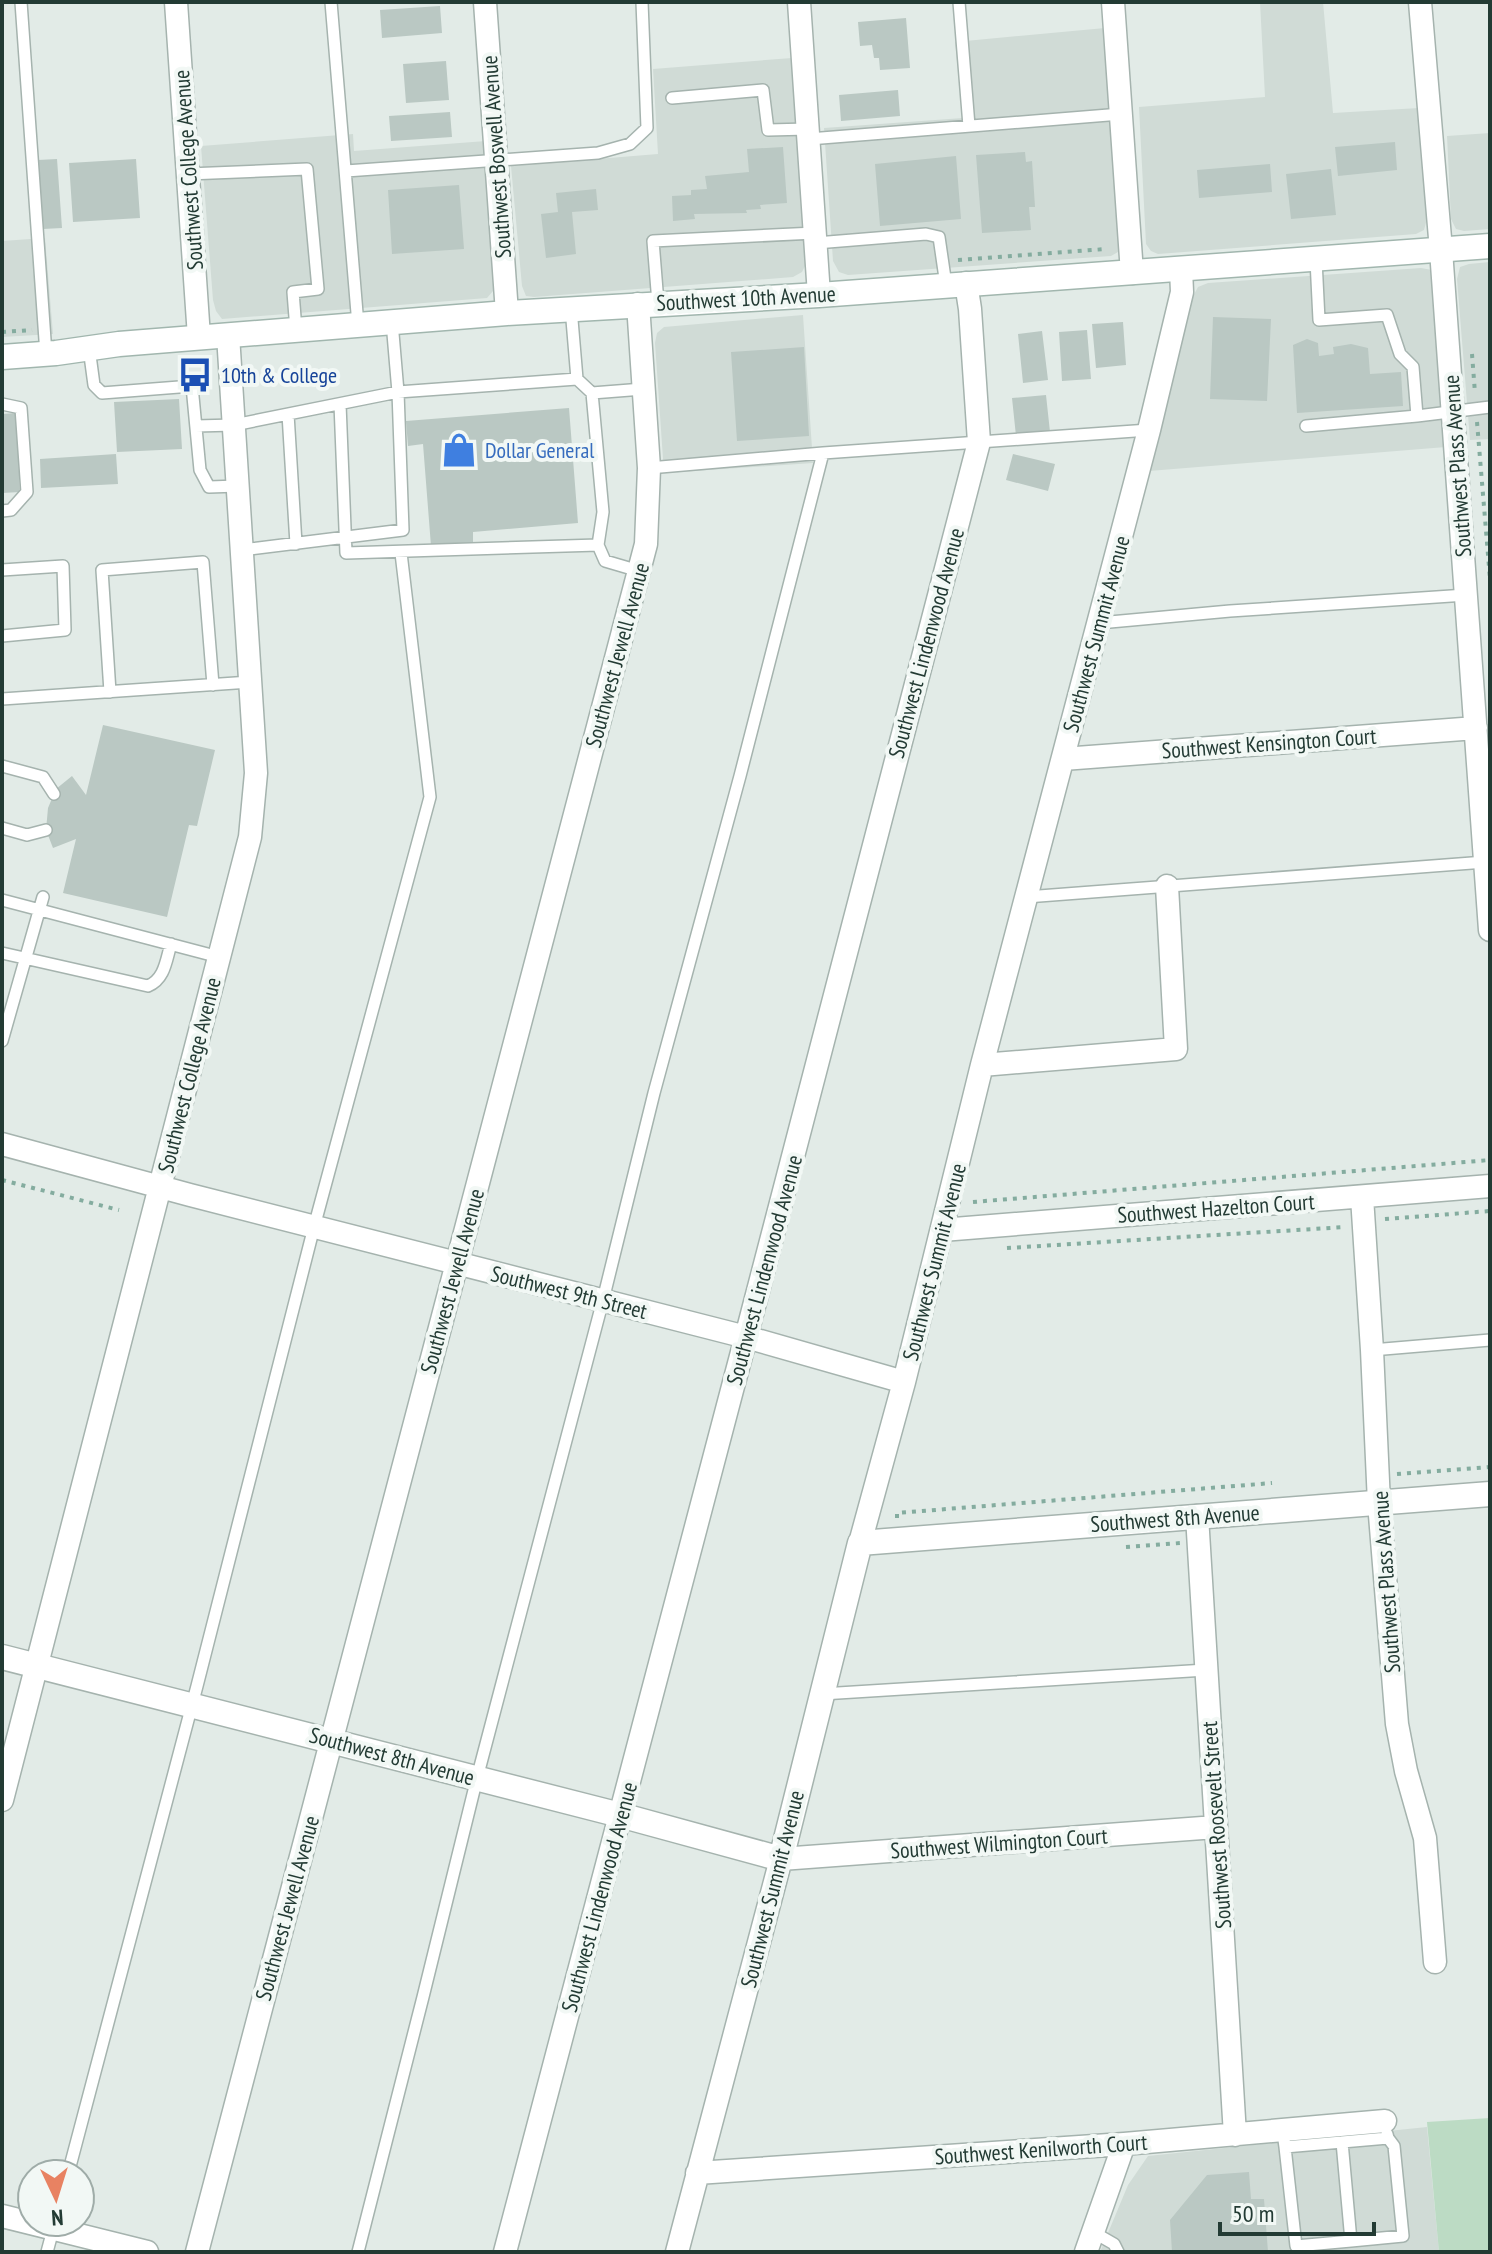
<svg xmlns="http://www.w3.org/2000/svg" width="1492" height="2254" viewBox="0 0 1492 2254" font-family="'PT Sans Narrow',sans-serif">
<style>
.built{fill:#d0dbd6}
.green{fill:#bcdbc4}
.building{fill:#bac8c3}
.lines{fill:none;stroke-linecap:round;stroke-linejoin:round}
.service-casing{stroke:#a5b3ae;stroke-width:14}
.minor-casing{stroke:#a5b3ae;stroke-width:25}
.tertiary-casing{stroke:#a5b3ae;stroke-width:27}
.secondary-casing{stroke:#a1b6ae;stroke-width:27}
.path{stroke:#84ac9f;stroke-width:4;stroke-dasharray:4 6;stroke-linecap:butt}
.service{stroke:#fff;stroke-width:11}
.minor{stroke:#fff;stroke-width:22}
.tertiary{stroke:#fff;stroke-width:24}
.secondary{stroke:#fff;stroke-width:24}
.labels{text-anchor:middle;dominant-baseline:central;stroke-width:8;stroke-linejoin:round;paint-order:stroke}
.street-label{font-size:22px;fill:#233b34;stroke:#f2f8f5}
.transit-label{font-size:22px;fill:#164399;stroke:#f2f8f5;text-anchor:start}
.shop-label{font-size:22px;fill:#366cbe;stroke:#f2f8f5;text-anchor:start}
</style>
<rect width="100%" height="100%" fill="#e2ebe7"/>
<path class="built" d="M1260 2H1323L1333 113 1419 108 1427 219 1424 230 1416 234 1158 254 1151 251 1146 244 1139 107 1265 97Z
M1105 28 1122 245 1118 252 1111 256 848 275 839 272 833 261 824 128 963 118 955 42Z
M792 58 806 264 802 272 793 277 534 297 526 296 522 286 511 166 658 154 653 69Z
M1490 133V229L1464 231 1456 229 1451 219 1447 136Z
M353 134 354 151 486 141 496 283 493 291 487 298 222 319 216 311 213 300 201 146Z
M45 238 53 334 2 337V241Z
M1490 262V439L1470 440 1457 279 1460 267 1469 264Z
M1421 268 1432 270 1446 447 1149 471 1191 300 1198 287 1208 283Z
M803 315 813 463 664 473 655 343 657 333 664 327Z
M1427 2127 1439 2252H1100L1128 2185 1148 2156Z"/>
<path class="green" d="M1490 2118V2252H1439L1427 2122Z"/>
<path class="building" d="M440 6 442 33 382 38 380 10Z
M906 18 910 68 880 70 879 58H874L872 45 860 46 858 22Z
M446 61 449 100 406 103 403 64Z
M898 90 900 116 841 121 839 95Z
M450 112 452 137 391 141 389 116Z
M1395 142 1397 170 1338 176 1335 147Z
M783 147 787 203 760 205 761 209 746 210 747 213 694 214 695 219 673 221 672 196 691 195V190L707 189 705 176 749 172 747 149Z
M1025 152 1026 162 1032 161 1035 207H1029L1031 230 982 233 976 155Z
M956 156 961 219 880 226 875 164Z
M57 159 62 228 43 229 38 160Z
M136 159 140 218 73 222 69 163Z
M1270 164 1272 192 1199 198 1197 170Z
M1331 169 1336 215 1291 219 1286 174Z
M459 185 464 249 392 254 388 190Z
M596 189 598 210 572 212 576 254 546 258 541 214 558 212 556 193Z
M1213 317 1271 319 1267 401 1210 399Z
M1123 322 1126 365 1096 368 1092 324Z
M1087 330 1091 379 1062 381 1059 332Z
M1042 331 1048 380 1023 383 1018 334Z
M1307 339 1318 343 1319 356 1334 354 1333 347 1351 344 1368 348 1370 374 1401 372 1403 406 1297 413 1293 345Z
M804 347 809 436 737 441 731 352Z
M1046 395 1050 432 1016 436 1012 398Z
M179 399 182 449 117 452 114 402Z
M569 408 578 523 473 532V543L431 546 423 444 408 446 406 421Z
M16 413 20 492 2 493V414Z
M116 454 118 484 41 488 40 459Z
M1013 454 1055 464 1048 491 1006 480Z
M103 725 215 750 197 826 189 825 167 917 63 893 76 839 53 848 46 830 48 808 56 789 72 776 86 795Z
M1249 2172 1251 2199H1264L1268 2252H1172L1170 2220 1207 2175Z"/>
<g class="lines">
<g class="service-casing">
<path id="service" d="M21 2 46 354
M331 2 358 325
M959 2 969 126
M672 98 763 90 768 130 808 129
M809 139 1121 114
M346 171 598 153 630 144 647 128 642 2
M188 174 307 169 318 289 293 292 296 330
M816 243 926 234 939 237 946 285
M658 303 653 241 815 233
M571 308 577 379
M89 348 94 385 102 393 192 386 200 470 209 487 238 486
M592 393 643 389
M2 404 21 408 27 492 11 510 2 511
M340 404 346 553 598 545
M288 414 296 544
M1417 416 1490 407
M196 426 234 425 398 392 577 379 592 393 603 512 598 545 605 561 639 571
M1306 426 1417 416 1413 367 1400 354 1387 315 1319 320 1316 260
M649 468 823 453 1149 430
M242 550 403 530 398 392 392 322
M2 570 63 566 65 630 2 636
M1099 623 1230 611 1466 595
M110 692 102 570 203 562 213 685
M2 699 250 682
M2 766 43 777 54 794
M2 828 27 835 46 830
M1026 897 1485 862
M2 900 219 957
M2 953 148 986C165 979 166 960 171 944
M2 1041 43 897
M1372 1350 1490 1340
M822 1694 1206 1670
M1284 2140 1285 2147 1388 2138 1387 2134
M1342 2142 1351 2241 1403 2236 1394 2146 1388 2138
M1285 2147 1296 2246 1351 2241
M68 2174 197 1686 314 1227 430 797 401 553
M1093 2232 1114 2244 1118 2252
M47 2252 54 2226
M358 2252 423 1997 477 1778 603 1300 654 1093 740 776 823 453"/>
</g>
<g class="minor-casing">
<path id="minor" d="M176 2 199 337
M485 2 507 313
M799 2 819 295
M1113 2 1132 273
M1420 2 1441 250 1490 930
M1063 759 1476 728
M982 1065 1176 1049 1167 886
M2 1144 190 1195 746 1337 904 1382
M1362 1197 1372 1350 1379 1503 1397 1724 1406 1771 1425 1838 1435 1962
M942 1230 1490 1186
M1197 1516 1235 2135
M860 1543 904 1382 982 1065 1149 430 1182 292 1181 269
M2 1800 250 837 256 773 228 335
M697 2173 1124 2144 1385 2121
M2 2216 147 2252
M197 2252 646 544 649 468 638 304
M505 2252 746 1337 979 442 970 309 966 283
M677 2252 781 1859 1216 1827
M1086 2252 1124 2144"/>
</g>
<g class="tertiary-casing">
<path id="tertiary" d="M2 1657 620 1815 781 1859 860 1543 1490 1494"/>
</g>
<g class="secondary-casing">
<path id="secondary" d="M2 357 56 353 119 344 507 313 819 295 1490 246"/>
</g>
<path class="path" d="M958 260 1106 249
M2 332 32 330
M1472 354 1475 393
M1477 422 1490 579
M2 1180 119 1210
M973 1202 1490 1160
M1385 1219 1490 1211
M1007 1248 1345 1227
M1397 1474 1490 1467
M897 1518V1513L1272 1483
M1126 1547 1181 1543"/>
<use href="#service" class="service"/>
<use href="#minor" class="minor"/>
<use href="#tertiary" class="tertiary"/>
<use href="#secondary" class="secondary"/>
</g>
<defs>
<g id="bus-bare" transform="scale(2.76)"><path d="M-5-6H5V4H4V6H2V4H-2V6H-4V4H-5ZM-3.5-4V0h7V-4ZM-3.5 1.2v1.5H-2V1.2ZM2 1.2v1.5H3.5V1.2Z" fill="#1a4fb4" stroke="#f2f8f5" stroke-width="2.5" paint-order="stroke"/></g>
<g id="shop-bare" transform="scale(2.76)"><path d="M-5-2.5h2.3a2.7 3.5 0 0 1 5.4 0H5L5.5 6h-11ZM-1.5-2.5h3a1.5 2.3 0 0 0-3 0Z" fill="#3f7fe0" stroke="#f2f8f5" stroke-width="2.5" paint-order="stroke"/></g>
</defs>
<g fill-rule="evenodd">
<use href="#bus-bare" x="195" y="375"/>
<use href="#shop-bare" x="459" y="450"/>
</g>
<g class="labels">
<g class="street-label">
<text transform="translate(496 157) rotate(-94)">Southwest Boswell Avenue</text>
<text transform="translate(188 170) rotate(-94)">Southwest College Avenue</text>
<text transform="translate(746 298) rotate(-3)">Southwest 10th Avenue</text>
<text transform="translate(1457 466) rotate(-94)">Southwest Plass Avenue</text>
<text transform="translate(1096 634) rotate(-75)">Southwest Summit Avenue</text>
<text transform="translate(926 643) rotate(-75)">Southwest Lindenwood Avenue</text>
<text transform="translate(617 655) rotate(-75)">Southwest Jewell Avenue</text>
<text transform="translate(1269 743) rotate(-4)">Southwest Kensington Court</text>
<text transform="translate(189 1075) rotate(-76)">Southwest College Avenue</text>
<text transform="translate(1216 1208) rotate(-4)">Southwest Hazelton Court</text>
<text transform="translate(934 1262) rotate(-76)">Southwest Summit Avenue</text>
<text transform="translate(764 1270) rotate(-75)">Southwest Lindenwood Avenue</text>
<text transform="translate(452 1281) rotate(-75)">Southwest Jewell Avenue</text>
<text transform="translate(569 1292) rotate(14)">Southwest 9th Street</text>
<text transform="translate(1175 1518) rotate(-4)">Southwest 8th Avenue</text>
<text transform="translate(1386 1582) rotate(-94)">Southwest Plass Avenue</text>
<text transform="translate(392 1756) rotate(15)">Southwest 8th Avenue</text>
<text transform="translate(1216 1825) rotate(-94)">Southwest Roosevelt Street</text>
<text transform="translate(999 1843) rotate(-4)">Southwest Wilmington Court</text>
<text transform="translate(772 1889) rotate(-76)">Southwest Summit Avenue</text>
<text transform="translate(599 1897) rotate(-75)">Southwest Lindenwood Avenue</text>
<text transform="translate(287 1908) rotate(-75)">Southwest Jewell Avenue</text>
<text transform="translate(1041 2149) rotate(-4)">Southwest Kenilworth Court</text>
</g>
<g class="transit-label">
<text x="221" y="375">10th &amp; College</text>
</g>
<g class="shop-label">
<text x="485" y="450">Dollar General</text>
</g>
</g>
<rect width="1492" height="2254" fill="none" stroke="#233b34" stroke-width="8"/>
<g transform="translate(56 2198) rotate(176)"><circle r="38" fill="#f2f8f5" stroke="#9faca8" stroke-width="2"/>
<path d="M0-6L14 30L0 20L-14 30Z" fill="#e88262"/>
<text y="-12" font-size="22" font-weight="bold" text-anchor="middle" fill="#233b34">N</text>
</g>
<path d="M1220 2222v12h154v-12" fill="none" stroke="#233b34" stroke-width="4"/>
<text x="1232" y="2222" font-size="24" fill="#233b34" stroke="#f2f8f5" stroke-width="6" paint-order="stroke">50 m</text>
</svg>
